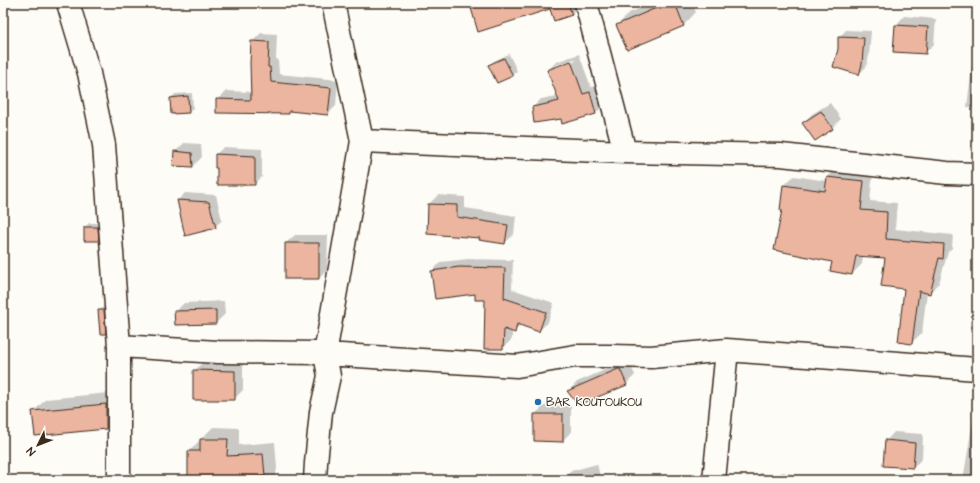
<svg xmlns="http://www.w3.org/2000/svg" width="980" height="483" viewBox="0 0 980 483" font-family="'Architects Daughter',sans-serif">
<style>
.shadow{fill:#0003;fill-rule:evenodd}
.building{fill:#ebb5a0;stroke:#3b2a1e}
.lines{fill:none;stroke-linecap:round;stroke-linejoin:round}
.street-casing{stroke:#3b2a1e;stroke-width:25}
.street{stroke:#fdfcf7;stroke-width:22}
.poi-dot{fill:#1f6fb2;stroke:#fdfcf7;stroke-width:1.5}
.labels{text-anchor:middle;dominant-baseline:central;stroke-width:3;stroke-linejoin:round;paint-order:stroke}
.poi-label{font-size:12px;fill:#3b2a1e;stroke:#fdfcf7;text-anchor:start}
</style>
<rect width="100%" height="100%" fill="#fdfcf7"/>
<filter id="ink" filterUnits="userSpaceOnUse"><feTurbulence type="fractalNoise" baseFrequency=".025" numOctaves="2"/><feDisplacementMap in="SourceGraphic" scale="8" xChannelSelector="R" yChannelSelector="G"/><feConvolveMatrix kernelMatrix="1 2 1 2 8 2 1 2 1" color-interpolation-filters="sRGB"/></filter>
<g filter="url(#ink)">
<path class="shadow" d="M240 3H252L241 6Z
M477 3H583L571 14 551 7 472 8Z
M653 3H692L696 12 684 25 627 49 617 26 629 13Z
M904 16 936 19 934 44 925 53 894 51 896 25Z
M846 30 871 31 869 56 866 67 859 74 839 49V37Z
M261 33 277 34 276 59H278L279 74 338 80 336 106 328 114 291 110 289 113 217 100 226 91 252 92V42Z
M509 54 517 71 512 75 490 65 494 61Z
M579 54 591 87 598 85 604 105 596 113 561 118 533 107 541 99 558 96 548 70 556 62ZM575 59 576 60 556 67V65Z
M977 62V109L967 107 972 66Z
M192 93 193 108 189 112 171 98 175 94Z
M830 103 841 119 832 128 815 140 803 123 812 114Z
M184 143 201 144 202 157 193 166 175 152Z
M224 147 262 149V177L254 184 216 154Z
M837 167 873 172 870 201 897 203 895 229 953 235 952 248 948 252 939 283 929 293 927 292 922 333 912 342 906 288 886 257 863 256 862 264 852 274 833 262 784 209V185L794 176 827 181 828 177Z
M185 193 216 195 222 220 215 227 178 200Z
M438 195 465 197V208L516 216 514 234 505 243 481 237 428 233 429 204Z
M977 220V257H973Z
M89 223H101L102 236 98 240 85 227Z
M295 235H328L327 270 319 278 286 243Z
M468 259 513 260 512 289 554 303 548 322 539 331 521 325 514 332 512 331V339L503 348 486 299 432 271 441 262Z
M224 301 225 314 216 323 176 324 175 312 184 303Z
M108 302 114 324 105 333 99 311Z
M628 360 635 375 626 384 569 391 577 382Z
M203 362H243V390L234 399 194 371Z
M119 392V415L106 428 35 435 33 412 46 399Z
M977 397V480H963Z
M544 406H571V432L562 441 535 414Z
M213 427 239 428V445L275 442 277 468 275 480H189V451Z
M894 432 923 434 922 459 913 467 886 441Z
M597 464 601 480H556L563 479 571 471Z
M782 472 806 477V480H753L761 473 778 476Z"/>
<path class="building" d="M486 3H568L572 15 554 21 550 9 478 32 471 8Z
M668 3H675L684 26 627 50 616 25Z
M895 25 928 27 926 54 893 52Z
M838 37 864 38 862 64 859 75 833 67 838 49Z
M251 41 269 42 268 67H270L271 82 331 88 328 115 289 111V114L216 113V99L251 100 250 63Z
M504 58 513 76 497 83 488 65Z
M571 61 583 94 590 92 596 114 562 124 561 119 534 123 532 107 542 105 559 101 547 70Z
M188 96 189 113 171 114 170 98Z
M821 111 833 129 815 141 802 123Z
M174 151 192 153 193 167 173 166Z
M215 154 255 156V185H217V168H215Z
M827 177 864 181 861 210 887 212 886 239 944 244 943 259 939 258 930 294 919 291 912 344 898 342 904 289 881 286 885 258 856 256 852 275 830 271 832 262 774 250 782 210H780L783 185 825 191Z
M177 200 209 202 216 228 185 236Z
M428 204 457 205V217L508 225 505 244 479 240 480 238 427 234Z
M84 227H98L99 241H84Z
M285 243H319V279H285Z
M459 267 505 268 504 298 546 312 539 332 517 324 515 333 504 329 503 349H484L485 300H475V294L435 299 431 271Z
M98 310H104L106 334H100Z
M216 310V324L175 325 174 311Z
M618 369H620L627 385 578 405 567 391Z
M193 370 235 371V400H193Z
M106 404V429L35 436 32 411Z
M534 414H563V442L534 441Z
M200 439H228L227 456 263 454 265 476 227 479V480H188V451H200Z
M885 440 915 443 913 468 883 466Z"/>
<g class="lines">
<g class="street-casing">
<path id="street" d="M68 3 89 73 104 145 119 346 218 352 320 353 325 354 517 366 575 356H612L651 357 727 350 977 369
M586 3 625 152
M362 141 625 152 781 155 947 173 977 174
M119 480V346
M315 480 316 463 321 412 329 376 325 354 362 141 333 3
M714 480 727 350"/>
</g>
<use href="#street" class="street"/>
</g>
</g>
<circle class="poi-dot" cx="538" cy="402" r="4"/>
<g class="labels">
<g class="poi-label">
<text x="546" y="402">BAR KOUTOUKOU</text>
</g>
</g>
<rect width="980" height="483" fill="none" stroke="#fdfcf7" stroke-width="16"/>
<rect x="8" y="8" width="964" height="467" fill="none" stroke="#3b2a1e" stroke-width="1.5" filter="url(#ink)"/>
<g transform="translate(38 445) rotate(227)" stroke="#fdfcf7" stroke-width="3" paint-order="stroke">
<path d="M0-3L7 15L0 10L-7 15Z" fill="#3b2a1e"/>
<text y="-6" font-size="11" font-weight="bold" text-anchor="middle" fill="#3b2a1e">N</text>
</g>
</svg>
